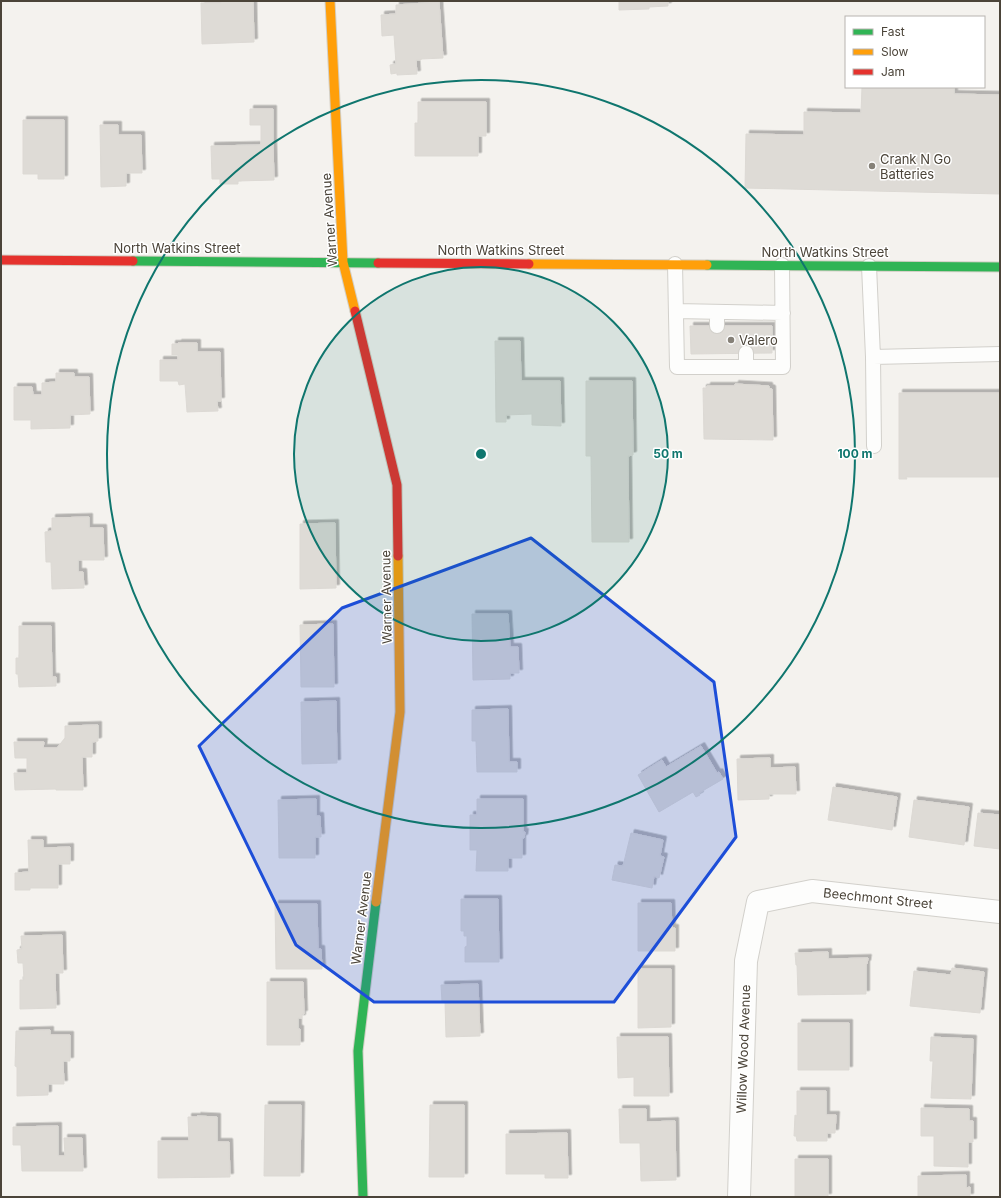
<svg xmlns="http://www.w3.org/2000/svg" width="1001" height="1198" viewBox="0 0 1001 1198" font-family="Inter,sans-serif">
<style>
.building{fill:#dedbd6;stroke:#dcd9d4;filter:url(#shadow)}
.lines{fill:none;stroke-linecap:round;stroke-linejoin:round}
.lane-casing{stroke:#d2d0cb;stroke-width:16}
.street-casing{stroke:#d2d0cb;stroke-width:24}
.fast-casing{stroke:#d3cfc5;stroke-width:11}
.slow-casing{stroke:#d3cfc5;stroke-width:11}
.jam-casing{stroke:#d3cfc5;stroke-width:11}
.lane{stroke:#fdfdfc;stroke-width:14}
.street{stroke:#fdfdfc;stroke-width:22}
.fast{stroke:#30b455;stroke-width:9}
.slow{stroke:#ff9f0a;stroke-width:9}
.jam{stroke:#e5322d;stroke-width:9}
.marked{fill:#1d4ed8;fill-opacity:0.2;stroke:#1d4ed8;stroke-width:3;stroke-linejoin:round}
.ring{fill:none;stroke:#0f766e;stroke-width:2}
.poi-dot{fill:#868178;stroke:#fff;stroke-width:1.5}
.labels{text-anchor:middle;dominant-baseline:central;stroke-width:3;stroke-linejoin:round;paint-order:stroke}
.poi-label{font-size:13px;fill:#4b4439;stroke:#fff;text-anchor:start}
.street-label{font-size:13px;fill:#4b4439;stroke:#fff}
.centre{fill:#0f766e;stroke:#fff;stroke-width:2}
.ring-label{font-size:12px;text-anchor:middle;font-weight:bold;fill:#0f766e;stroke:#fff;stroke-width:3;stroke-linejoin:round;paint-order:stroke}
</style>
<defs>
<filter id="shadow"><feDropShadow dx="3.5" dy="-3.5" stdDeviation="0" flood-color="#0004"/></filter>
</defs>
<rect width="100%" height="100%" fill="#f4f2ee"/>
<path class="building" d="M221 1H253L254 42 202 44 201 3H221Z
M619 1H668V6L649 7V9L619 10Z
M439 2 443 58 421 59V60H416L417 74 397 75V73L391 74 390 65 396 64 394 35 382 36 381 15 396 14V5Z
M862 87H954V94L1000 95V194L745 188 746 134 804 135V112L861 113Z
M418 102H486V136H478V156H415V123H418Z
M250 109H273V144L274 180 238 181V184H220V179H212L211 146 260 145 261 143V125H250Z
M23 120H64V179H38V174H23Z
M100 125H118V135H141L142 173H126V186L101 187Z
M690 326H772V353L691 354Z
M495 341H520L521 381H560L561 426 532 425V414L506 415V422H496Z
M178 343H197V352H220L221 401H217L218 411 187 412 185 384 179 385 178 381H160V360H178V355H172V344H178Z
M56 373H74V377H89L90 414 70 415V428L31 429V420H14V387H32L33 395H42V383L56 382Z
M586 381H632L633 455 628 456 629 542H592L591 456H586Z
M735 384 769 386V388L772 389 773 440 704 439 703 388H707V386H735Z
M899 393H1000V477H906L907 479H899Z
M89 517V528H103L104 560H78V572H83L84 588 52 589 51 562H46L45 532 52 531V518Z
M335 523 336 588 300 589V524Z
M472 614H508L510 647H518L519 673H510V679L473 680Z
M333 624 334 687H301L300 625Z
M19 626H51L52 677H56V686L19 687 18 674H16V658H19Z
M336 701 337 763 302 764 301 702Z
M508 709 509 762H517V772H477L476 741H472V710Z
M98 725V741L92 742V757H82L83 790H56V789L15 790 14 773H27V758H15L14 742H44L43 748H57L65 738V726Z
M701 746 717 773 719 772 723 779 699 793 700 795 696 797 693 792 659 812 638 775 662 760 666 767Z
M770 758V768L795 767 796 794H769V799L738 800 737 759Z
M833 787 897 797 892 830 828 820Z
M316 799V816H320L321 837H315V858H279L278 800Z
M477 799H523V832H525L524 838H522V858H508V871H476L477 850H470V815H477Z
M914 800 969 807 964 845 909 837Z
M978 813 1000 815V849L974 846Z
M631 833 663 840 660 856 664 857 659 878 654 876 652 888 612 880 615 865 623 866Z
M28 840H43V848L70 847V864H58V888H30V890H15V873L29 872Z
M461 899H498L499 962H465V947L467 946V936H464V931H461Z
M638 903H671L672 928H675V951H638Z
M275 904H317L318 949H321L322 969H276Z
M62 935 63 973H55L56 1008 20 1009V980H24L23 963H18L17 950 22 949 21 936Z
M828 952V959L868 958 867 964H866V994L798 995 797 965H796L795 953Z
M952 968 984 972 980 1013 910 1006 914 971 951 975Z
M638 969H671V1027L638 1028Z
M267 982H303L304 1014H302V1018H298V1029H300V1045H267Z
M478 984 480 1036 446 1037 445 1002H442L441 985Z
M798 1023H849V1070H798Z
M50 1030V1035H70V1061H63L64 1084H48V1095L17 1096V1067L15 1066 16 1031Z
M617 1037H668L669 1096H634V1077L618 1078Z
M931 1037 973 1039 971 1099 931 1098 933 1061H930Z
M797 1091H826V1115H836L835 1133H827V1141H797L796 1136H794L795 1115 797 1116Z
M265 1105H301L300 1176H264Z
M430 1105H464V1177H429Z
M921 1108 969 1109V1121H973V1142H968V1167L934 1166V1136H921Z
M619 1109H646V1122L675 1121 676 1180 641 1181 640 1143H620Z
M197 1116 217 1117V1142H229L230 1177 158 1178V1141H189L188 1117H198Z
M58 1126V1156H65L64 1138H82L83 1171H22L21 1145H13V1127Z
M567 1133 568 1178H545V1174H506V1134Z
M795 1159H828V1197H795Z
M966 1175V1188L970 1187V1197H918V1176Z"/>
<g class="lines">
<g class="lane-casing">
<path id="lane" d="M675 264 677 367H783L782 265
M869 266 873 357 1000 354
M676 311 783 313
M717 326V312
M746 353V367
M873 357 874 446"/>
</g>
<g class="street-casing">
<path id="street" d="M739 1197 746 961 758 902 812 891 1000 912"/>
</g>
<g class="fast-casing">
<path id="fast" d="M133 261 378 263
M707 265 1000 267
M363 1197 358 1051 376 902"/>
</g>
<g class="slow-casing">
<path id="slow" d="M330 1 343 262 355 311
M529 264 707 265
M376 902 400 712 398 556"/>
</g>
<g class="jam-casing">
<path id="jam" d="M1 260 133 261
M378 263 529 264
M355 311 397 485 398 556"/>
</g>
<use href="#lane" class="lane"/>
<use href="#street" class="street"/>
<use href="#fast" class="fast"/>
<use href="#slow" class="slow"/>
<use href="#jam" class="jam"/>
</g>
<path class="marked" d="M531 538 714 682 736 837 614 1002H374L296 945 199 746 342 608Z"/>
<circle cx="481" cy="454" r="187" fill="#0f766e" fill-opacity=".12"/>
<g class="ring">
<circle cx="481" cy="454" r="187"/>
<circle cx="481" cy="454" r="374"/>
</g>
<g class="poi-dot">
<circle cx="872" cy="166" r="4"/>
<circle cx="731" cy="340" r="4"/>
</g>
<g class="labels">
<g class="poi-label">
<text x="880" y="159">Crank N Go<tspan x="880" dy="15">Batteries</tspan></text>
<text x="739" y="340">Valero</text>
</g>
<g class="street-label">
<text transform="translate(329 220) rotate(-94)">Warner Avenue</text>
<text x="177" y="248">North Watkins Street</text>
<text x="501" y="250">North Watkins Street</text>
<text x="825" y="252">North Watkins Street</text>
<text transform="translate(386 597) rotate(-91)">Warner Avenue</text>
<text transform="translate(878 898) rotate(6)">Beechmont Street</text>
<text transform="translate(361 918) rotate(-83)">Warner Avenue</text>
<text transform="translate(743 1049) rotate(-88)">Willow Wood Avenue</text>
</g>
</g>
<circle cx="481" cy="454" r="6" class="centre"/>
<g class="ring-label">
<text x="668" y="458">50 m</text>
<text x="855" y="458">100 m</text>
</g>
<rect width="1001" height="1198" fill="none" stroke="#4b4439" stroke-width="4"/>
<rect x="845" y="16" width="140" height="72" fill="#ffffff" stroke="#b7b4b0"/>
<rect x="853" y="29" width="20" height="6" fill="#30b455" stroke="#b7b4b0"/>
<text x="881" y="36" font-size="12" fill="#4b4439">Fast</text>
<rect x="853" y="49" width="20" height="6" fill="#ff9f0a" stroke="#b7b4b0"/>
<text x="881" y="56" font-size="12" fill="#4b4439">Slow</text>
<rect x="853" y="69" width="20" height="6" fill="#e5322d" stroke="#b7b4b0"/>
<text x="881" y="76" font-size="12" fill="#4b4439">Jam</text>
</svg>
